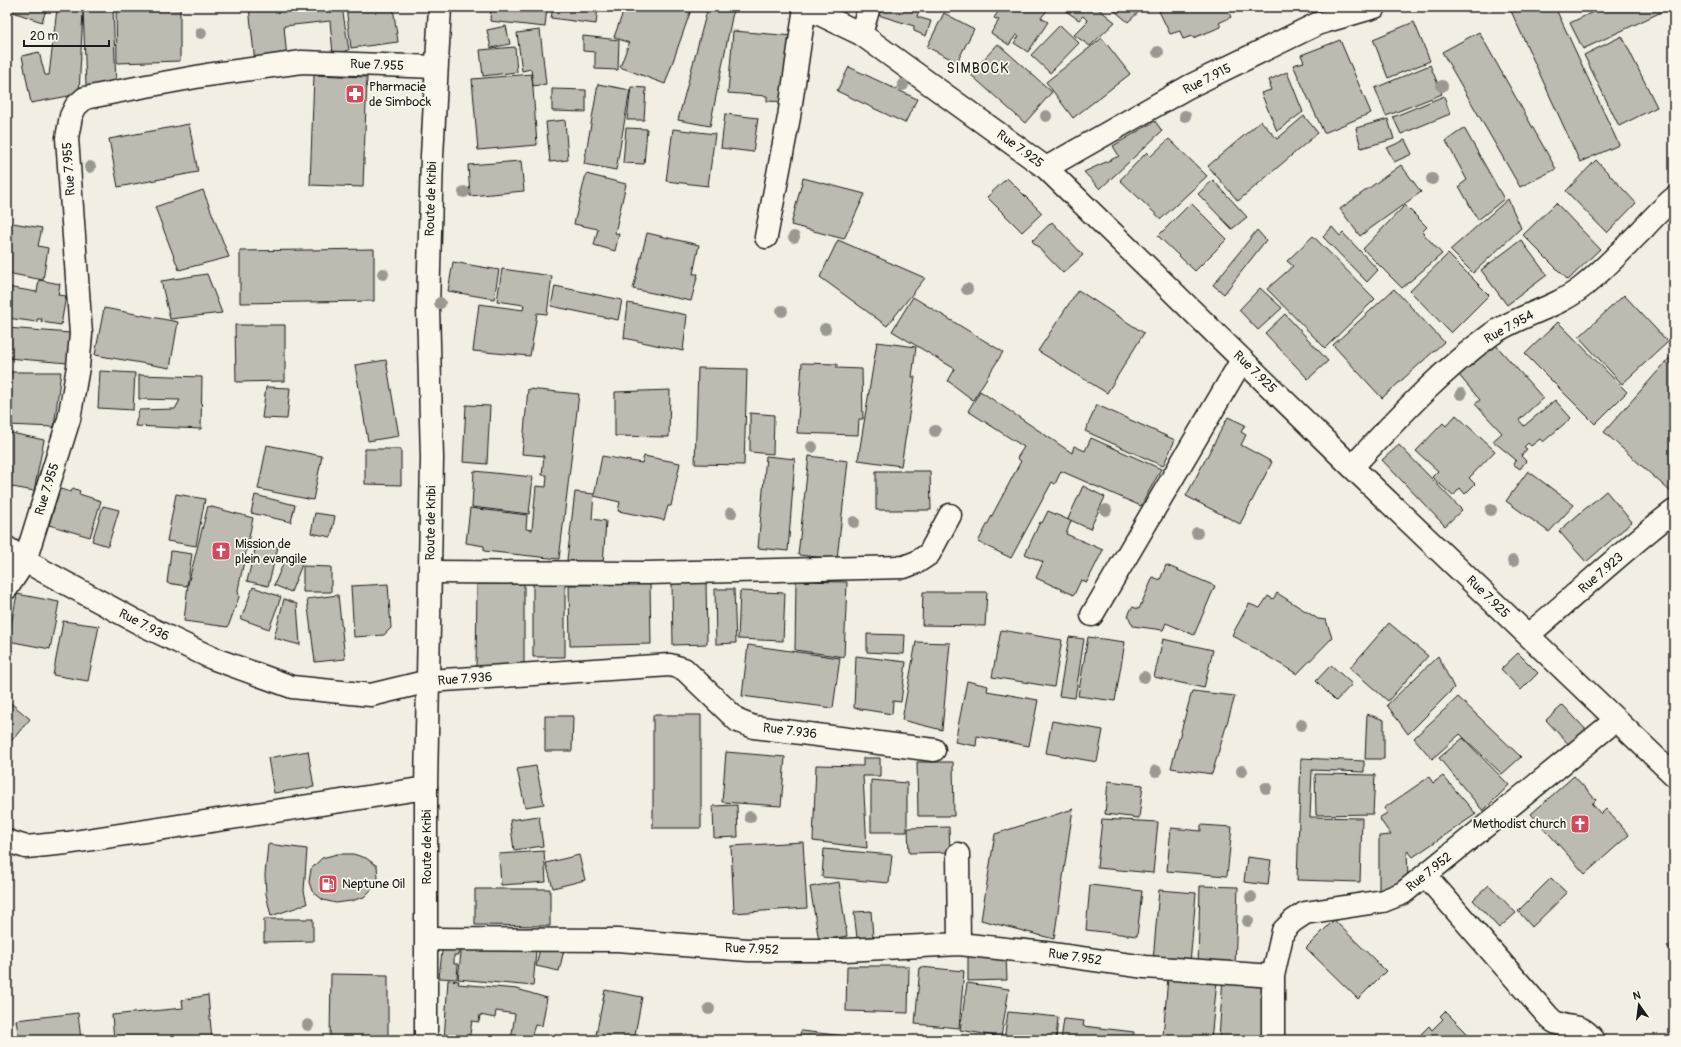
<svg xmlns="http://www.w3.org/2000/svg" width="1681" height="1047" viewBox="0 0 1681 1047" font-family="Pangolin,sans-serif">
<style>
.building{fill:#bdbab1;stroke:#1c1c1c}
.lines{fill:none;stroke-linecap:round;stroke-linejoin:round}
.minor-casing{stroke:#1c1c1c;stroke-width:25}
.major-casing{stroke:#1c1c1c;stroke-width:25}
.minor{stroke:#fbf7ec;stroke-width:22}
.major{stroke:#fbf7ec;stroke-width:22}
.tree{fill:#9b9892}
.labels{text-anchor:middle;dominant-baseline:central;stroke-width:3.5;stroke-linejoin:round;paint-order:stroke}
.street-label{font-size:13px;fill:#1c1c1c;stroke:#fbf7ec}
.poi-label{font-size:13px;fill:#1c1c1c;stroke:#fbf7ec;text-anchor:start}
.neighbourhood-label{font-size:14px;letter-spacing:1px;fill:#1c1c1c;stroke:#fbf7ec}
</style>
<rect width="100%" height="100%" fill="#f2eee4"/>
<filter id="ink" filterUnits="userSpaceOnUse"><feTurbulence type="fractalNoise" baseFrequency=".025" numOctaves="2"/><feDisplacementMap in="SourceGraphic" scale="8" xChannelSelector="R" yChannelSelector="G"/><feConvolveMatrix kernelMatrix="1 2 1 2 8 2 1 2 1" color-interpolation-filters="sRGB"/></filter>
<g filter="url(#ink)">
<path class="building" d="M7 7H47L42 22 7 10Z
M83 7H113L116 85 86 86Z
M116 7H180V61L117 63Z
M249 7H342L349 50 333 54 330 21 284 26 287 59 255 63Z
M346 7H393L398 42 351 48Z
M491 7H547L545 27 490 21Z
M553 7H598L596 24 551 18Z
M625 7H692L665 84 620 67 629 43 614 37Z
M708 7H734L710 126 678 120Z
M877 7H920L917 17 931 21 926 36 914 31V26L875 14Z
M1001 7H1045L1048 9 1041 18 1048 22 1028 52 1014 43 1019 36 1016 35 1009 45 991 33 999 20 994 18Z
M1060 7H1096L1115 22 1090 46 1074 35 1088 21 1083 16 1079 20Z
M1110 7H1144L1128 22Z
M1169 7H1226L1231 17 1219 23 1221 27 1193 38 1192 36 1183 39 1180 31 1170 34 1159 11Z
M1518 7H1555L1619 145 1580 162 1511 11Z
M1603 7H1672L1583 49 1570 23Z
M57 9 83 10 79 94 31 103 22 56 39 52 45 75H49Z
M944 13 974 29 957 62 927 47Z
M1414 22 1430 61 1388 78 1373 39Z
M1060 25 1079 43 1050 73 1031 55Z
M506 26 510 44 491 48 487 30Z
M540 30 546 84 533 86 531 69 522 71 517 33Z
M733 31 794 36 789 102 767 101V96L728 93Z
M1479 32 1556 169 1520 187 1442 52Z
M583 36 619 40 618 70 595 69V52L583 51Z
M1622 36 1657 107 1619 126 1584 55Z
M1102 38 1130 74 1073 118 1046 82Z
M1340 40 1371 113 1324 133 1293 65 1304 62 1301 55Z
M998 44 1052 92 1025 123 970 74Z
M515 47 517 72 483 76 480 50Z
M1430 65 1442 94 1386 116 1375 88Z
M849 67 917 99 905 123 837 91Z
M1287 72 1303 112 1277 131 1261 93 1271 90 1269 85H1271L1269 80Z
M532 74 537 145 478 150 472 79Z
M314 75 367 77 363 187 310 185Z
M598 84 630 90 616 170 584 164Z
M631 87 646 88 644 120H627Z
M552 89 586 90V112L552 111Z
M1444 96 1450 114 1401 134 1393 117Z
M725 114 758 118 753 152 721 148Z
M1304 116 1318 133 1238 201 1208 166 1261 121 1277 139Z
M1388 119 1394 139 1361 148 1356 128Z
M565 120 568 160 550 162 546 122Z
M1155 121 1162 131 1100 189 1084 172 1119 156 1113 146Z
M189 124 198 172 118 187 109 139Z
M626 128 647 129 644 164 623 163Z
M1464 128 1504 199 1478 220 1459 186 1467 180 1446 141Z
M673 129 715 134 708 186 666 181Z
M1169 139 1207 176 1161 219 1120 180 1147 152 1151 156Z
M1405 140 1412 154 1394 162 1387 148Z
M1596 160 1636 203 1607 233 1566 191Z
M521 161 524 191 470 196 468 165Z
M1401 165 1421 192 1360 236 1340 209Z
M586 174 626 184 615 233 619 234 615 251 594 245 598 229 574 224Z
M803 178 865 194 844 239 791 225Z
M1007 178 1042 213 1022 232 987 197Z
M1213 180 1247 217 1232 229 1198 194Z
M203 190 229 257 179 270 155 207Z
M1508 199 1521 228 1473 273 1450 250Z
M1191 203 1227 239 1195 271 1158 236Z
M1556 203 1600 249 1568 280 1523 235Z
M1405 205 1427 227 1422 232 1442 254 1402 288 1363 249Z
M7 222 42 228 38 246 48 248 43 280 7 273Z
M1052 222 1083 255 1063 273 1032 241Z
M1332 227 1340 236 1343 233 1378 270 1367 282 1323 237Z
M1257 230 1266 240 1224 294 1213 285Z
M647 233 699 245 693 274H698L691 301 633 289Z
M1313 236 1375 299 1325 348 1267 289 1293 266 1287 261Z
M838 240 925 278 887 326 820 277Z
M1521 240 1547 275 1507 305 1481 270Z
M374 249V301L240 303V251Z
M1448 254 1489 295 1451 333 1410 291Z
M453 262 499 270 494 299 448 291Z
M502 269 552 276 547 314 537 313 530 356 473 351 479 304 523 310 524 305 497 301Z
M207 274 222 313 170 319 161 281Z
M39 280 60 284 58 295 66 296 61 325 41 322 42 319H37V322L7 318V287L37 292Z
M555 286 622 300 618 320 551 306Z
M1260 288 1282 308 1258 330 1239 310Z
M1394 289 1444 342 1382 398 1333 345Z
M1078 290 1144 333 1107 393 1038 351Z
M1624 295 1668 342 1622 384 1579 337Z
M913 297 1003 352 973 400 948 381 955 369 892 331Z
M628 303 687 315 683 351 624 338Z
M104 308 178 322 170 368 95 355Z
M1285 314 1328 361 1308 379 1265 333Z
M1558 322 1627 392 1595 424 1525 354Z
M235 325H285V381L236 382Z
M7 328 70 333 68 363 7 358Z
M877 342 916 347 912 377H915L901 466 858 460Z
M1494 343 1543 398 1519 420 1524 426 1555 400 1571 418 1543 442 1540 439 1531 446 1528 443 1524 447 1527 449 1521 456 1526 461 1520 469 1513 464 1516 460 1493 441 1502 433 1475 404 1480 400 1458 374Z
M1674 353V491L1672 493 1604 432Z
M386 360 399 436 368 441 355 365Z
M802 363 837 364V368L862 369 863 419H859L858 435 797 433Z
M698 368 747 369 744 465 695 464Z
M100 371 135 373 133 410 98 408Z
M7 372H61L54 427 7 425Z
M139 375 202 377 201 429 135 426 139 410 175 409 180 400 139 399Z
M266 387 290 388 287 419 262 418Z
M528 389 579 394 559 559 484 551V546L466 543 470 508 527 515 526 529 532 530 536 486 546 487 547 475H542L544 456 522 454Z
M670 390 669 437 615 436V392Z
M980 391 1072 453 1074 446 1085 451 1091 438 1161 469 1141 506 1061 471 1055 484 1052 482 1011 558 978 542 1021 461 1017 458 1024 447 968 411Z
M466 405 490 406 487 464 463 462Z
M1097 405 1175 440 1163 466 1085 431Z
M750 413 774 415 773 454 750 452Z
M1456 415 1495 451 1469 478 1475 484 1465 494 1460 488 1453 496 1432 477 1438 471 1416 451 1443 423 1446 426Z
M1228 417 1245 425 1241 432 1246 435 1241 445 1272 462 1240 524 1186 496Z
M7 432 44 440 34 491 7 486Z
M267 445 322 456 313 500 258 489Z
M1399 445 1462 510 1445 526 1382 460Z
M365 449H401V485L365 484Z
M602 456 642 463 644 456 680 463 671 506H668L664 520 618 511 620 502 594 496Z
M766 456 795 459 788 551 758 548Z
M809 456 848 461 837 559 798 555Z
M474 471 533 477 529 514 472 507Z
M876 471H930L931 510H876Z
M1528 471 1574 505 1549 532 1506 501Z
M1083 486 1105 497 1090 529 1068 519Z
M73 488 80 491 79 494 101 501 90 537 49 525 60 489 71 492Z
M1606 491 1632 522 1586 562 1559 531Z
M575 492 594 494 592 519 606 521 603 564 567 560Z
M176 494 205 499 196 546 167 541Z
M255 495 295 505 291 522 251 513Z
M103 506 119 510 108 546 92 541Z
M208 506 253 518 238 590 239 597 228 627 184 621 188 584Z
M1048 511 1071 521 1066 534 1103 550 1087 582 1081 580 1074 595 1036 578 1043 562 1025 554 1040 522 1042 523Z
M315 513 335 516 331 537 311 533Z
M257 542 278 547 268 586 247 581Z
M171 551 192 554 187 586 167 583Z
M287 555 303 562 291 592 274 585Z
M1166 565 1215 586 1194 635 1166 623 1163 630 1133 626 1128 616 1132 607 1139 609 1153 577 1160 580Z
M303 566 331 567V592H303Z
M533 580H565V657H533Z
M796 581 847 582 844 657 795 650Z
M706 582 707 644 673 645 672 583Z
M388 584 391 628 384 635 354 637 351 586Z
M477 584H524V669H476Z
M650 584 651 644 570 646 569 585Z
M253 587 281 597 269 629 241 619Z
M715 589H734L736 643 716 644Z
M740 591 785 593 783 641 738 639Z
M923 592H987L985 626 922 625Z
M1277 593 1318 619 1326 620 1332 638 1297 674 1232 635 1249 604 1260 608 1268 596 1273 599Z
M17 594 59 602 50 649 8 641Z
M338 595 345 659 315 662 307 599Z
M284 599 297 604 300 645 274 638Z
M63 621 99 626 88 681 53 675Z
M1389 623 1428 656 1388 701 1350 668Z
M1001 630 1062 640 1054 687 992 677Z
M867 634 905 635 904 654 867 652Z
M1069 637 1084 639 1075 698 1059 696Z
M1088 637 1125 642 1115 701 1078 696Z
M1163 639 1213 650 1204 688 1154 677Z
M916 642 950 643 942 730 902 720Z
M748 645 840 658 833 708 742 696Z
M1518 653 1538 673 1521 690 1501 669Z
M856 656 906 662 901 702 893 701 892 714 854 708Z
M1438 656 1454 688 1408 734 1387 705Z
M1331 665 1352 684 1336 701 1316 681Z
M967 681 988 686 987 691 1038 700 1029 746 977 736 976 746 955 742Z
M1192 691 1235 696 1212 774 1171 768Z
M1458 697 1521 757 1502 774 1460 734 1432 759 1414 738Z
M7 700 30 719 7 746Z
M1563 705 1588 732 1571 747 1546 720Z
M1367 714 1384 720V759H1365Z
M653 715H701V828H653Z
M545 716H573L572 751H545Z
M1052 721 1103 730 1097 762 1046 753Z
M1463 738 1509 785 1483 811 1439 758Z
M308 751 314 787 274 793 268 758Z
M726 752 785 757 781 806 722 802Z
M863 758H880V776H863L867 848 813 841 816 765 863 766Z
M1301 758 1364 761V772L1312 770 1310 817 1362 818 1360 882 1297 880Z
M917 762H953L954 816H918Z
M536 766 544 804 525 807 517 769Z
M1315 774 1375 775 1373 814 1316 815Z
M1443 776 1476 814 1413 857 1407 850 1408 880 1379 894V836L1391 835 1379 818 1387 813 1384 808 1429 777 1433 783Z
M1574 776 1596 800 1592 804 1601 814 1606 809 1629 835 1585 874 1531 814Z
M871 780 907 783V832H871Z
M1108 781 1143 785 1139 818 1105 814Z
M737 805 738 837 714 838 713 806Z
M1073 809 1054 939 981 920 995 834Z
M539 816 543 846 514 850 510 820Z
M1102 819 1158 822 1153 873 1097 868Z
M1201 825 1232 827 1227 876 1167 871 1171 828 1201 831Z
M949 827 950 852 909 853 908 828Z
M803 842 807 908 734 913 731 846Z
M268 844 307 849 304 891 307 904 271 916 266 894 265 875Z
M824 849 892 855 889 883 822 877Z
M544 851 546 882 501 885 499 854Z
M337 854H353L366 858 377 866 378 878 373 888 364 897 351 901 336 903 323 900 312 891 309 882 311 869 322 858Z
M579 855 585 880 553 888 546 863Z
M1247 857 1271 860 1268 885 1244 882Z
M1551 878 1567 893 1532 927 1518 911Z
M839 882 847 936 819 941 810 887Z
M1090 885 1142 891 1137 936 1086 930Z
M1489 885 1516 913 1499 928 1473 900Z
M1200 886 1238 887 1235 967 1198 966Z
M475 889H550V926L475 925Z
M1159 890 1196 893 1190 964 1153 961Z
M871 911 873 937 857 938 854 912Z
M264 919H313V941L264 942Z
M1334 920 1386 971 1358 999 1306 948Z
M443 942 460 943 458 955H454V964H458L457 979 439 978Z
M1674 942V955L1667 947Z
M462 944 536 951 533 986 458 979Z
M541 944 564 950 559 971 536 966Z
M968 956H1006L1007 980 968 981Z
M847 966H909L908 1013 846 1011Z
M920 967 964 971 959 1028 915 1024Z
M331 974 388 975V1039L330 1038Z
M1223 976 1268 979 1262 1040 1219 1039Z
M1168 977 1217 981 1211 1040 1163 1037Z
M448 980 459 981 458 984 517 989 547 998 542 1026 535 1025 530 1040H511L515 1014 496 1011 495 1018 480 1015 479 1022 472 1021 469 1040H444Z
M967 983 1009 989 1001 1037 960 1030Z
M605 990 642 997 634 1040H595Z
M208 995 212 1040H114L112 1015 183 1008 182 1000Z
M1445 1011 1471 1037 1469 1040H1422L1419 1036 1429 1026 1432 1030 1443 1019 1440 1016Z
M1008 1012 1058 1017 1056 1040H1004Z
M78 1013 81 1040H19L16 1020Z
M1064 1019 1084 1021 1083 1026 1134 1032 1133 1040H1061Z
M801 1031 880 1040H798Z"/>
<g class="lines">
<g class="minor-casing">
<path id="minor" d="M805 7 861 34 1046 168 1352 467 1674 775
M861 34 869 7
M1046 168 1188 87 1317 24 1375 7
M766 237 789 117 805 7
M1352 467C1396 420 1439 372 1492 334 1519 315 1554 309 1581 288 1603 271 1622 250 1642 230 1652 219 1662 208 1674 198
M7 548 25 561 143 625 212 658 292 687 371 695 429 681 670 665 684 669 738 721 754 727 934 750
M431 572 646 573 904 567 917 562 929 554 950 515
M7 588 25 561 69 419 78 367 81 334 67 138 71 116 76 106 85 98 141 87 207 75 302 62 436 67
M1092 615 1242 360
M1528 635C1577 594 1623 550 1674 511
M7 841 26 847 67 843 426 788
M958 854 959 944
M1425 875 1547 1015C1550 1018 1553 1022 1557 1023 1575 1031 1578 1021 1594 1040
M427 939 618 940 748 950H846L959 944 1045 953 1145 967 1273 976 1283 931 1293 921 1305 913 1383 901 1403 893 1616 720
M1273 1040V976"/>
</g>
<g class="major-casing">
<path id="major" d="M426 1040V788L432 458 428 307 432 156 440 7"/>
</g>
<use href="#minor" class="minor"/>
<use href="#major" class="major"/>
</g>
<g class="tree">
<circle cx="201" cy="33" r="6"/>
<circle cx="1158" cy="52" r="6"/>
<circle cx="903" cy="85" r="6"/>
<circle cx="1442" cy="86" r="6"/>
<circle cx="1046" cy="116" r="6"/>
<circle cx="1185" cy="116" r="6"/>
<circle cx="90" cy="167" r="6"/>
<circle cx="1432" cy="179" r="6"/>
<circle cx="464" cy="192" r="6"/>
<circle cx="794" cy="237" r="6"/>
<circle cx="383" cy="274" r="6"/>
<circle cx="967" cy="289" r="6"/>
<circle cx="440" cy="303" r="6"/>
<circle cx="782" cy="311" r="6"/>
<circle cx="825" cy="329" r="6"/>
<circle cx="1461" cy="394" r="6"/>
<circle cx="935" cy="431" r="6"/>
<circle cx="812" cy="447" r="6"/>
<circle cx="1106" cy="510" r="6"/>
<circle cx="1491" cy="510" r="6"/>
<circle cx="731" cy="513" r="6"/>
<circle cx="854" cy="522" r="6"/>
<circle cx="1197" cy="533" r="6"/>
<circle cx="1513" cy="561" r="6"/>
<circle cx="1144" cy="677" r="6"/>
<circle cx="1301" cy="725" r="6"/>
<circle cx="1156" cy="771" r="6"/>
<circle cx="1242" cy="771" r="6"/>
<circle cx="1266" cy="788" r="6"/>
<circle cx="750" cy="817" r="6"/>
<circle cx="1251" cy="897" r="6"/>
<circle cx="1248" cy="921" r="6"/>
<circle cx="709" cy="1009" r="6"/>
<circle cx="308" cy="1025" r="6"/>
</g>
</g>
<defs>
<g id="pharmacy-square" transform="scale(1)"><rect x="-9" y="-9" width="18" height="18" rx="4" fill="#d1495b" stroke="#fbf7ec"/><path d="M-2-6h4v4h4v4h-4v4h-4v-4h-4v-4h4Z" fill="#fff"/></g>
<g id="church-square" transform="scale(1)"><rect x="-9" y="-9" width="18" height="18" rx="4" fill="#d1495b" stroke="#fbf7ec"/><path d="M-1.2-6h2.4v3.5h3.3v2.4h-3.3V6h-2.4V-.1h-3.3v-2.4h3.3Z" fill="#fff"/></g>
<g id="fuel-square" transform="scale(1)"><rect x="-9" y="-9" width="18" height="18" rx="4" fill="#d1495b" stroke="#fbf7ec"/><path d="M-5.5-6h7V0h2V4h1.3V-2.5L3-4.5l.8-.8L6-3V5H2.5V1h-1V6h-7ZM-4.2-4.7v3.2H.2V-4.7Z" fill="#fff"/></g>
</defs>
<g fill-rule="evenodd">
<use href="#pharmacy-square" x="355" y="94"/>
<use href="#church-square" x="221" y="551"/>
<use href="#church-square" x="1580" y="824"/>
<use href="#fuel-square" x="328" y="884"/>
</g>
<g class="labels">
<g class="street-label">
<text transform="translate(377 65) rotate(2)">Rue 7.955</text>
<text transform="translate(1207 79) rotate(-27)">Rue 7.915</text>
<text transform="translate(1020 149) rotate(36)">Rue 7.925</text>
<text transform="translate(69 169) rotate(-94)">Rue 7.955</text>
<text transform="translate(431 199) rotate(-88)">Route de Kribi</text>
<text transform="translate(1509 327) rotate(-29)">Rue 7.954</text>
<text transform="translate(1255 372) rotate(44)">Rue 7.925</text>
<text transform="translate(47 489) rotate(-73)">Rue 7.955</text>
<text transform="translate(431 523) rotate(-89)">Route de Kribi</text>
<text transform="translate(1601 573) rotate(-41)">Rue 7.923</text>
<text transform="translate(1488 597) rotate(44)">Rue 7.925</text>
<text transform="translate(144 625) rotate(27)">Rue 7.936</text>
<text transform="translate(465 679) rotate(-4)">Rue 7.936</text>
<text transform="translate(790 731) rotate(7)">Rue 7.936</text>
<text transform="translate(427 847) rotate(-90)">Route de Kribi</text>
<text transform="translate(1429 872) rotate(-39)">Rue 7.952</text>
<text transform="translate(752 949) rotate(2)">Rue 7.952</text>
<text transform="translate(1075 957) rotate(8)">Rue 7.952</text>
</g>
<g class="poi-label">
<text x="369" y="87">Pharmacie<tspan x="369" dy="15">de Simbock</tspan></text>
<text x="235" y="544">Mission de<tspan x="235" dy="15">plein evangile</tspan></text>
<text x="1566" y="824" text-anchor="end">Methodist church</text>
<text x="342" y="884">Neptune Oil</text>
</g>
<g class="neighbourhood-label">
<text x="978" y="68">SIMBOCK</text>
</g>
</g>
<rect width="1681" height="1047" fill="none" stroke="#fbf7ec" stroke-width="24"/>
<rect x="12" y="12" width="1657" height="1023" fill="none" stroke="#1c1c1c" stroke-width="1.5" filter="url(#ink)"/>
<g transform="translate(1639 1005) rotate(346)" stroke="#fbf7ec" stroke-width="3" paint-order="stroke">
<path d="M0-3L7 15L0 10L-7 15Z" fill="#1c1c1c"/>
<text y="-6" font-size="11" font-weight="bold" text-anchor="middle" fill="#1c1c1c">N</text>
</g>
<path d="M24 40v6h85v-6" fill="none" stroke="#1c1c1c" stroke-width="2"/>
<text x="30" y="40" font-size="12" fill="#1c1c1c" stroke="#fbf7ec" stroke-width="3" paint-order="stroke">20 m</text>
</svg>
